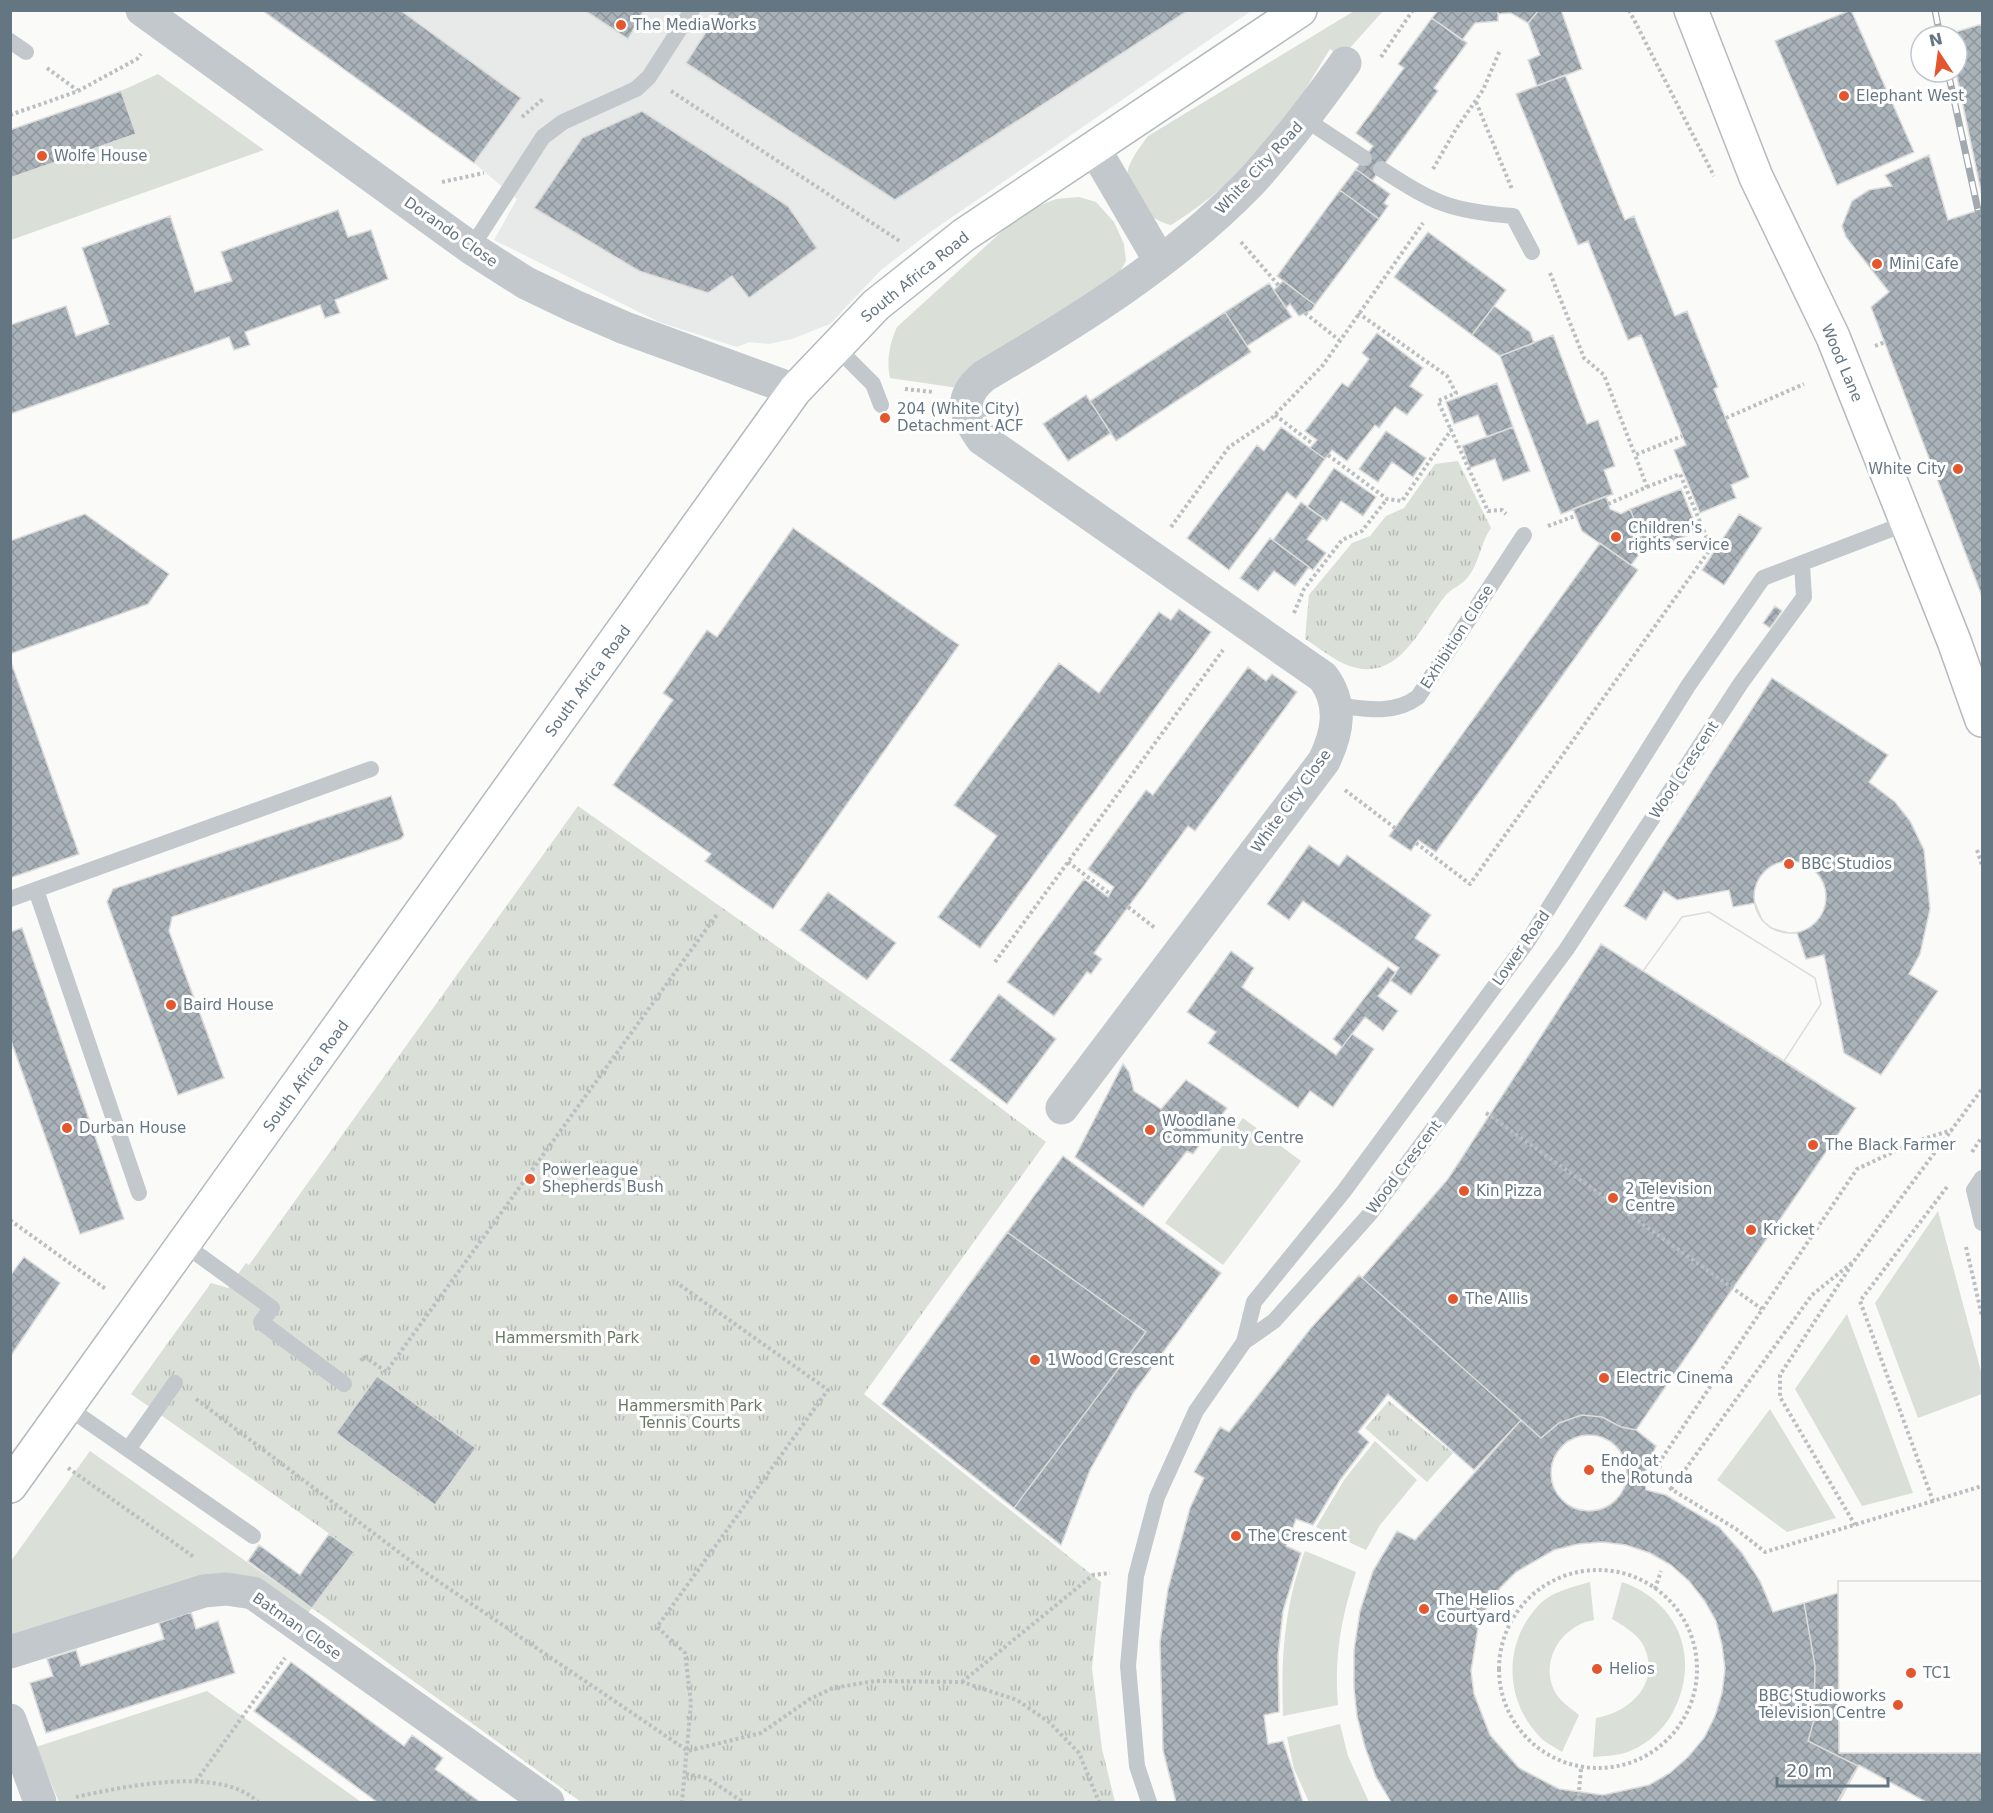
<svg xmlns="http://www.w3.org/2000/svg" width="1993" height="1813" viewBox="0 0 1993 1813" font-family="'DejaVu Sans',sans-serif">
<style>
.built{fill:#e8e9e9}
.green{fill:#dadfd7}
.park{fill:url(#park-tufts)}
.building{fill:url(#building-cross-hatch);stroke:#dcdcda;stroke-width:1.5;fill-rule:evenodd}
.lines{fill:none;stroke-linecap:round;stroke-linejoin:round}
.secondary-casing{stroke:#b3babf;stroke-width:36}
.primary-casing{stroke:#b5babe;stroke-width:36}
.path{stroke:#bbbfc2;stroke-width:4;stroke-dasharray:3 3;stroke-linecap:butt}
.lane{stroke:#c3c8cc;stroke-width:16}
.street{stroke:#c3c8cc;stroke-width:33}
.secondary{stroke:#fff;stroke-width:33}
.primary{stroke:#fff;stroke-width:33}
.rail-casing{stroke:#a2aab0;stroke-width:7}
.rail{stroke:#fff;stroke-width:4.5;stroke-dasharray:14;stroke-linecap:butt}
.poi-dot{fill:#e4572e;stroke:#fff;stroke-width:2}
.labels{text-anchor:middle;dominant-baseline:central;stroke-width:6;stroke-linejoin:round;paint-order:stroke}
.poi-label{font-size:15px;fill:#657683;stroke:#fff;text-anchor:start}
.street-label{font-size:15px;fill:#657683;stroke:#fff}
.park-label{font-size:15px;fill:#687a64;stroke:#fff}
</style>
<defs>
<pattern id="park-tufts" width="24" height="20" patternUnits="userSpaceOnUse" patternTransform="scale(1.5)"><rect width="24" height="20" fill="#dadfd7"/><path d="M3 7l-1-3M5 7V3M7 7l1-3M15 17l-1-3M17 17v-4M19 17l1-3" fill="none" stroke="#b4b9b4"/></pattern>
<pattern id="building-cross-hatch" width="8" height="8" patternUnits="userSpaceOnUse" patternTransform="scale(1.5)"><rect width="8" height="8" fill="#aab3b9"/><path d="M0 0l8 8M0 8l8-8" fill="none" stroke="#8e969c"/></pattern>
</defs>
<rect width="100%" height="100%" fill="#fafaf8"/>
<path class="built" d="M262 11H1251L929 233 881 270 830 324 792 339 769 344 750 342 737 347 659 322 494 240 517 199 474 163Z"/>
<path class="green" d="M1354 11H1383L1341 58 1330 49C1316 71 1303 94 1289 116 1258 159 1216 197 1171 225 1152 221 1129 201 1127 179 1126 164 1140 147 1148 136Z
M158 74 264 150 11 240 10 178 136 134 121 91Z
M1079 197 1096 202 1114 222 1124 244 1126 261 1118 275 958 388 890 378C886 360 890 343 897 327L1010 224 1036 207 1056 199Z
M1243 1118 1301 1161 1223 1265 1165 1223Z
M1938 1211 1982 1375V1394L1918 1418 1875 1303Z
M1847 1314 1913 1493 1862 1506 1795 1389Z
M1770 1409 1836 1518 1787 1532 1717 1480Z
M1375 1441 1417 1480 1380 1525 1366 1550 1316 1527 1344 1480Z
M90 1451 312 1608 303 1619 250 1582 11 1638V1561Z
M1305 1551 1356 1572C1341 1619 1334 1656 1338 1705L1283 1716C1281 1658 1284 1606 1305 1551Z
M1590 1582 1594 1620C1563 1625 1541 1658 1553 1688 1558 1700 1569 1707 1579 1715L1562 1752C1555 1747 1545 1743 1539 1736 1505 1700 1503 1645 1537 1607 1550 1592 1572 1587 1590 1582Z
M1622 1582C1679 1602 1701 1658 1673 1712 1664 1729 1648 1744 1630 1751 1618 1756 1605 1756 1593 1757L1596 1718C1632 1712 1663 1680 1642 1643 1635 1632 1622 1625 1612 1619Z
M207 1691 361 1802H59L36 1747Z
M1340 1724 1348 1756 1369 1802H1309L1294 1769 1287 1737Z"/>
<path class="park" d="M1458 461 1491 528C1480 543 1480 562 1468 577 1463 584 1453 588 1447 594 1423 621 1403 678 1357 668 1339 665 1320 648 1305 639L1309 595 1352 543 1370 536 1386 516 1404 508 1435 464Z
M578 806 924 1050 1046 1142 864 1394 1101 1582 1092 1668 1102 1749 1115 1802H581L312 1608 354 1551 131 1394 211 1283 228 1288 246 1263 249 1265Z
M1389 1401 1453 1453 1427 1482 1365 1428Z"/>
<path class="building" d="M262 10H400L521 98 474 163Z
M584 10H644L628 39Z
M720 10H1189L895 200 686 63Z
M1438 10H1498V21L1475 23 1462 40 1432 18Z
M1498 10H1539L1528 23 1511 13 1498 14Z
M1539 10H1561L1582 69 1537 86 1528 60 1540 55 1528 23Z
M1851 10 1914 152 1837 185 1775 41Z
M1432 18 1467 43 1434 88 1438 91 1372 181 1356 169 1373 146 1356 133 1404 68 1398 64Z
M1982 24V196L1956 72 1957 36 1949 34Z
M1565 75 1625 220 1634 216 1675 316 1687 311 1718 387 1714 389 1749 477 1731 485 1736 498 1700 513 1674 450 1686 445 1641 335 1628 340 1588 241 1578 245 1516 94Z
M121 91 136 134 10 178V130Z
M642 111 788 206 817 248 749 298 732 276 708 293 639 271 534 208 582 138Z
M1929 155 1948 220 1982 209V596L1871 307 1889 292 1846 237 1842 226 1852 201 1869 190 1892 186 1885 175Z
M1356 169 1390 194 1384 203 1388 206 1379 219 1340 190Z
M1340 190 1379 219 1315 305 1277 276Z
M338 210 348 237 371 230 388 279 335 300 340 313 325 318 320 305 245 332 250 345 234 350 229 337 10 414V325L66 306 76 336 109 324 82 248 170 216 195 292 232 281 221 252Z
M1428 232 1506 290 1472 335 1394 277Z
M1283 281 1315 305 1312 310 1299 316 1290 304 1286 308 1274 290Z
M1269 283 1292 317 1247 346 1225 312Z
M1494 306 1530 332 1534 343 1500 356 1472 335Z
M1225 312 1251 352 1116 441 1090 401Z
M1377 333 1423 368 1410 386 1423 395 1407 415 1395 407 1379 428 1375 425 1347 461 1332 450 1325 459 1310 448 1317 440 1305 431 1342 383 1348 387 1369 359 1362 353Z
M1553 335 1587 424 1598 420 1615 466 1604 470 1613 494 1561 514 1500 356Z
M1497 383 1513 427 1487 437 1478 415 1454 424 1446 402Z
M1086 395 1111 433 1068 461 1043 424Z
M1281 427 1325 459 1296 499 1287 492 1229 570 1187 538 1257 445 1264 451Z
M1513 427 1530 471 1503 481 1495 459 1470 468 1462 446Z
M1386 431 1426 458 1413 477 1392 462 1378 482 1359 469Z
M1334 468 1376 497 1363 516 1341 501 1327 521 1307 507Z
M1681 489 1698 531 1656 548 1645 547 1630 509Z
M1606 496 1610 509 1621 514 1630 509 1645 547 1631 565 1582 531 1573 509Z
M1301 502 1323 518 1307 539 1326 553 1313 570 1273 540Z
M85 514 169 574 148 604 10 654V541Z
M1739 514 1762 528 1724 585 1702 570Z
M793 528 959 645 773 909 705 861 711 854 613 785 673 700 663 693 707 630 717 637Z
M1270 538 1309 567 1295 586 1274 571 1258 591 1240 578Z
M1600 543 1638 570 1436 852 1418 840 1411 851 1389 836Z
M1775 606 1782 611 1770 628 1763 623Z
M1179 609 1211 632 980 948 938 917 997 836 954 805 1059 663 1099 693 1159 612 1171 620Z
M10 659 79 854 10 878Z
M1248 667 1266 681 1272 674 1297 692 1195 831 1188 826 1094 953 1102 959 1091 974 1087 972 1054 1016 1007 982 1084 879 1108 897 1114 887 1088 869 1146 790 1153 795Z
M1772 678 1888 755 1869 782 1895 802 1910 821 1924 850 1930 909 1920 954 1909 974 1938 991 1881 1075 1844 1053 1824 955 1806 959 1797 933H1789L1771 928 1762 920 1755 903 1733 907 1729 890 1677 900 1664 891 1646 920 1624 906Z
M391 796 404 835 401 839 172 917 169 931 224 1078 178 1095 107 902 113 889Z
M1309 845 1339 866 1347 855 1431 915 1415 938 1440 955 1411 995 1390 980 1399 968 1303 901 1289 920 1267 904Z
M1754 897a36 36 0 1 1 72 0a36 36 0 1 1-72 0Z
M828 892 896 943 867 980 800 930Z
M1709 912 1815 978 1821 1004 1784 1061 1836 1095 1643 971 1682 917Z
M1709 912 1815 978 1821 1004 1784 1061 1643 971 1682 917Z
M22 928 124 1219 80 1234 10 1038V932Z
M1601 944 1856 1108 1636 1430 1621 1427 1602 1417 1582 1415 1559 1423 1541 1438 1359 1275 1362 1278 1448 1179Z
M1231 951 1254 968 1242 987 1336 1055 1352 1034 1374 1049 1333 1107 1310 1091 1298 1108 1208 1043 1216 1032 1187 1012Z
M1388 967 1396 973 1378 996 1398 1011 1383 1031 1365 1017 1342 1047 1333 1039Z
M999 994 1056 1039 1007 1104 950 1060Z
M1123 1064 1129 1072 1134 1091 1161 1109 1186 1080 1227 1108 1193 1154 1187 1151 1143 1207 1075 1157Z
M1063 1156 1221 1273 1134 1392 1090 1470 1061 1545 882 1404Z
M1007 1232 1146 1332 1014 1508 882 1404Z
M1007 1232 1146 1332 1014 1508 882 1404Z
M24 1257 60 1283 10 1357V1276Z
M1359 1275 1521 1420 1474 1470 1388 1394 1358 1432 1369 1442 1340 1480 1313 1525 1296 1519 1286 1546 1301 1553 1283 1611 1278 1656 1279 1712 1264 1715 1268 1744 1283 1741 1303 1802H1176L1163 1750 1160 1642 1168 1589 1190 1508 1204 1478 1194 1472 1220 1427 1229 1432 1311 1328Z
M377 1376 476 1448 435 1505 336 1433Z
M1582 1415 1602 1417 1621 1427 1636 1430 1656 1446 1644 1475 1646 1490 1666 1495 1719 1527 1742 1553 1760 1581 1773 1612 1804 1603 1815 1666 1814 1720 1808 1741 1858 1766 1837 1802H1391L1376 1777 1365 1747 1357 1716 1354 1688V1650L1360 1611 1373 1571 1397 1531 1415 1540 1521 1420 1541 1438 1559 1423ZM1602 1542 1626 1545 1650 1553 1671 1565 1689 1581 1704 1600 1716 1621 1722 1645 1725 1669 1722 1693 1715 1716 1704 1738 1688 1757 1670 1773 1649 1785 1603 1795 1559 1789 1519 1768 1490 1735 1474 1694 1471 1671 1478 1628 1487 1607 1500 1588 1516 1572 1554 1550 1578 1544Z
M1551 1473a38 38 0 1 1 76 0a38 38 0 1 1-76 0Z
M329 1534 354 1552 312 1608 248 1561 259 1545 300 1575Z
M1838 1581H1982V1802H1837L1858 1766 1808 1741 1814 1720 1815 1666 1804 1603 1838 1593Z
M1838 1581H1982V1753H1839Z
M191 1612 196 1629 218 1621 235 1673 46 1733 30 1683 53 1676 47 1659 76 1650 81 1666 164 1639 159 1623Z
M291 1662 404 1746 412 1735 443 1758 435 1769 480 1802H377L254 1711Z
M1859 1765 1926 1802H1839Z"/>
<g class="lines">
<g class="secondary-casing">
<path id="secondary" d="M10 1486 795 390 876 305 964 235 1300 10"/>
</g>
<g class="primary-casing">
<path id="primary" d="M1691 10 1756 177 1833 337 1954 641 1982 720"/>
</g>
<path class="path" d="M1629 10 1714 176
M1381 57 1413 10
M47 68 77 90
M671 91 901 242
M1476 102 1512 189
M10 115 78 91 137 59 141 54
M522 117 543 99
M1433 169 1456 129 1483 90 1500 50
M442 182 484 173
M1241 242 1280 287
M1550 273 1584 358 1604 375 1635 455
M1305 313 1339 340
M1358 313 1447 376 1456 393 1438 401 1451 430
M1875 346 1885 342
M905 389 933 392
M1275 415 1313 444
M1726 418 1804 384
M1328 455 1387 499 1402 501 1451 430 1488 511 1502 510 1506 514
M1608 504 1647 487 1635 455 1682 436
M1548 526 1575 516
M1171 527 1229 447 1271 419 1323 365 1423 223
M1294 613 1304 589 1342 540 1362 531 1387 499
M1345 790 1395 828
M1416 843 1470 884 1711 548 1680 474 1647 487
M1977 850 1982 865
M1068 862 1110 894
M1128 907 1155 928
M995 962 1223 650
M1486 1113 1762 1309
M1972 1152 1982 1137
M1947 1187 1860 1301 1933 1501 1982 1486
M10 1220 107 1290
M1966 1247 1982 1316
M1852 1264 1780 1375V1397L1855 1525
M680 1285 828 1390 657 1627 685 1653 691 1703 682 1802
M361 1361 364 1356 386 1372 718 913
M196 1399 429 1575 688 1751 761 1733 810 1699 833 1688 875 1681 962 1682 1017 1700 1049 1722 1079 1753 1099 1802
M68 1468 194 1557
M1671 1489 1812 1295 1854 1261 1982 1089
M1933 1501 1765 1552 1736 1529 1671 1489 1658 1464 1857 1169 1917 1141 1952 1130
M1499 1669a99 99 0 1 1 198 0a99 99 0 1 1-198 0Z
M1655 1589 1661 1571
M962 1682 1093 1575 1110 1573
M686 1774 707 1778 743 1802
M196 1781 285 1658
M76 1797C122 1787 220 1765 258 1802
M1578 1802 1581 1769"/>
<path class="lane" d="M10 41 26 52
M1305 119 1364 158
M1381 169C1434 203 1449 211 1513 216L1532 252
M471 248 543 137 563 122 636 89 649 77 692 10
M835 346 873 384 881 405
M1336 705C1365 709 1394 715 1418 697L1524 535
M36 890 139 1193
M10 899 371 769
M1982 1178 1974 1190 1982 1223
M185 1245 272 1308 261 1322 344 1384
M1244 1342 1254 1302 1344 1191 1528 941 1688 686 1763 578 1907 523
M67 1407 253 1536
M129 1448 175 1383
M1149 1802 1137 1766 1128 1666 1136 1576 1157 1497 1196 1411 1244 1342 1274 1321 1369 1215 1566 950 1741 683 1804 597 1802 565"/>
<path class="street" d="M142 10 471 248 526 283 574 306 625 328 795 390
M1094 148 1160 261
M1062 1108 1324 761C1338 732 1343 704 1323 677L982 439C964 413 958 398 984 376 1078 321 1173 262 1249 184 1284 146 1315 105 1345 63
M10 1652 204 1591 226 1589 253 1593 548 1802
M10 1720 40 1802"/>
<use href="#secondary" class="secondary"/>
<use href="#primary" class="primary"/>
<g class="rail-casing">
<path id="rail" d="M1935 10 1940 36
M1948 72 1978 210"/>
</g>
<use href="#rail" class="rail"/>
</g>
<g class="poi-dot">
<circle cx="621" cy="25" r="6"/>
<circle cx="1844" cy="96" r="6"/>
<circle cx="42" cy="156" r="6"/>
<circle cx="1877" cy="264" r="6"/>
<circle cx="885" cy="418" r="6"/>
<circle cx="1958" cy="469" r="6"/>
<circle cx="1616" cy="537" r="6"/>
<circle cx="1789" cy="864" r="6"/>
<circle cx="171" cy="1005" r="6"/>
<circle cx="67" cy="1128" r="6"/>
<circle cx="1150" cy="1130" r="6"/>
<circle cx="1813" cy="1145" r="6"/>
<circle cx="530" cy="1179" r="6"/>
<circle cx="1464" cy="1191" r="6"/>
<circle cx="1613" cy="1198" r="6"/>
<circle cx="1751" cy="1230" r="6"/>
<circle cx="1453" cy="1299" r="6"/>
<circle cx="1035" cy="1360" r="6"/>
<circle cx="1604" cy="1378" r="6"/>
<circle cx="1589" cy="1470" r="6"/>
<circle cx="1236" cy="1536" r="6"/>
<circle cx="1424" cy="1609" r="6"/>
<circle cx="1597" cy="1669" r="6"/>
<circle cx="1911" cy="1673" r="6"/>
<circle cx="1898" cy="1705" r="6"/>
</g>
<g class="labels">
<g class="poi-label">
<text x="633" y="25">The MediaWorks</text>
<text x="1856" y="96">Elephant West</text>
<text x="54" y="156">Wolfe House</text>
<text x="1889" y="264">Mini Cafe</text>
<text x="897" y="409">204 (White City)<tspan x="897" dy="17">Detachment ACF</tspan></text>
<text x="1946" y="469" text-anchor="end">White City</text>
<text x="1628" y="528">Children's<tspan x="1628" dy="17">rights service</tspan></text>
<text x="1801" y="864">BBC Studios</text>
<text x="183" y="1005">Baird House</text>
<text x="1162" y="1121">Woodlane<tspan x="1162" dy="17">Community Centre</tspan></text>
<text x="79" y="1128">Durban House</text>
<text x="1825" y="1145">The Black Farmer</text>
<text x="542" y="1170">Powerleague<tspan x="542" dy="17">Shepherds Bush</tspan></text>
<text x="1625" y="1189">2 Television<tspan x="1625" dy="17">Centre</tspan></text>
<text x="1476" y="1191">Kin Pizza</text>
<text x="1763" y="1230">Kricket</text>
<text x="1465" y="1299">The Allis</text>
<text x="1047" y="1360">1 Wood Crescent</text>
<text x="1616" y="1378">Electric Cinema</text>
<text x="1601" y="1461">Endo at<tspan x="1601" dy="17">the Rotunda</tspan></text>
<text x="1248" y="1536">The Crescent</text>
<text x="1436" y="1600">The Helios<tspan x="1436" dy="17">Courtyard</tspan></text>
<text x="1609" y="1669">Helios</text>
<text x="1923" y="1673">TC1</text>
<text x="1886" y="1696" text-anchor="end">BBC Studioworks<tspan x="1886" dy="17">Television Centre</tspan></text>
</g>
<g class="street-label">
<text transform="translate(1259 168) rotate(-47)">White City Road</text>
<text transform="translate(451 232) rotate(35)">Dorando Close</text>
<text transform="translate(915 277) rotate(-39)">South Africa Road</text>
<text transform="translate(1842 363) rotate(67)">Wood Lane</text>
<text transform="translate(1457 637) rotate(-57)">Exhibition Close</text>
<text transform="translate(588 681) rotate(-54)">South Africa Road</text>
<text transform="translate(1684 770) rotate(-57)">Wood Crescent</text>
<text transform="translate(1291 801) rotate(-54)">White City Close</text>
<text transform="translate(1521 948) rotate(-55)">Lower Road</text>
<text transform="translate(306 1076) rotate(-54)">South Africa Road</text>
<text transform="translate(1404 1167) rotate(-53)">Wood Crescent</text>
<text transform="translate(297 1626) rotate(35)">Batman Close</text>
</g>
<g class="park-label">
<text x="567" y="1338">Hammersmith Park</text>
<text x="690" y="1406">Hammersmith Park<tspan x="690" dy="17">Tennis Courts</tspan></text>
</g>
</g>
<rect width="1993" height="1813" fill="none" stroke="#657683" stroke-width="24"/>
<g transform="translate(1939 54) rotate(347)"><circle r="28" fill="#ffffff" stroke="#c1c8cd" stroke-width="1.5"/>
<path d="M0-4.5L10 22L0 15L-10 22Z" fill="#e4572e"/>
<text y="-9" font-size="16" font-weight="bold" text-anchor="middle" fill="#657683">N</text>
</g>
<path d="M1777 1777v9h111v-9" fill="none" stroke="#657683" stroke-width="3"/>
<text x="1786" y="1777" font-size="18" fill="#657683" stroke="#ffffff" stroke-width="4.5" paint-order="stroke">20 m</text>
</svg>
